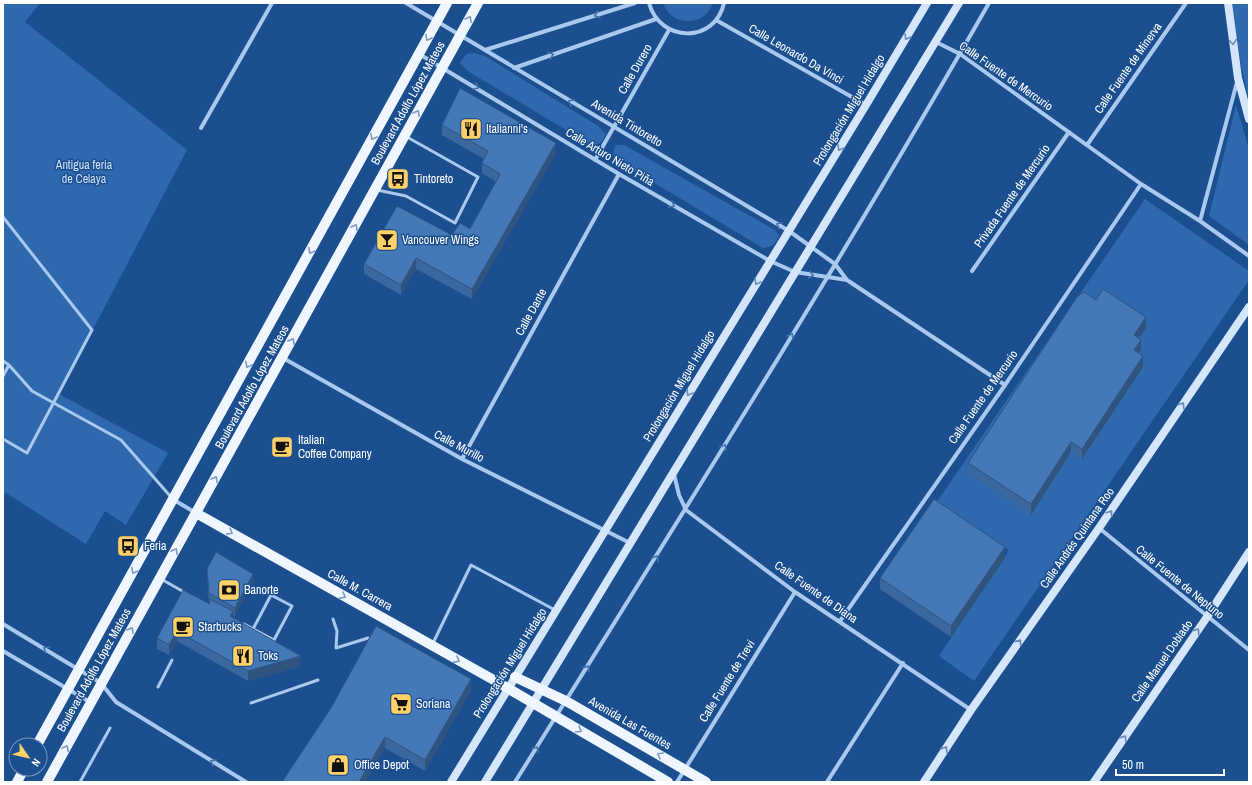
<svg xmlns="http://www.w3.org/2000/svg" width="1252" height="785" viewBox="0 0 1252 785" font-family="'Archivo Narrow',sans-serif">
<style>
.green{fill:#2e69ad}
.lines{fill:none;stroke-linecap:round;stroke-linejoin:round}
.lane{stroke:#a9c9ee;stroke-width:3}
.street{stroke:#a9c9ee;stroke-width:4}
.secondary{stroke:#d6e6fa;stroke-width:8}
.primary{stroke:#f0f6ff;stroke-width:10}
.wall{fill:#3a679d}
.shaded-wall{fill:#305480}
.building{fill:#4478b7;stroke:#305480}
.oneway{stroke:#4674ac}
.oneway2{stroke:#7b9ac1}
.oneway3{stroke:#668bba}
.labels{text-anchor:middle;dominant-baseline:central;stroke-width:3;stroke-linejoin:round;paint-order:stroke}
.street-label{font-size:12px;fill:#fff;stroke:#1b4f8f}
.poi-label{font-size:12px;fill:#fff;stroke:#1b4f8f;text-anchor:start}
.park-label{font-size:12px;fill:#cfe3fa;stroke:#1b4f8f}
</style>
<rect width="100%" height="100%" fill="#1b4f8f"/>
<path class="green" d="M3 3H40L25 22 187 150 59 394 168 453 126 525 105 511 86 544 6 493 3 497Z
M663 3H713C705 27 671 27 663 3Z
M1231 3H1249V102L1239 55Z
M474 53 485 56 598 126 606 134 601 143 591 145 469 72 460 63 466 54Z
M1236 105 1249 149V245L1209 216Z
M615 145H624L775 230 779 236C775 245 772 247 763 248L616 160 613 153Z
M1145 199 1249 271V280L974 681 939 656 1009 550 936 503Z"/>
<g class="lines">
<path class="lane" d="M377 190 406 196 455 223 478 177 407 137
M3 217 92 330 27 453 3 439
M3 361 9 365 32 391 121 440 171 497
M3 376 9 365
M161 579 184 592
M333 619 337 631 336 648 368 638
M244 624 274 640 292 606 271 595 253 629
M433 643 471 565 555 610
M158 687 172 660
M251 703 318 680
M80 782 110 728"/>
<path class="street" d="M406 3 789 231 835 264 847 280 1005 385
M649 3C660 43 715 44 724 3
M716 20 866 105
M936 42 960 54 1141 184 1200 221 1249 256
M485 50 635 3
M419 54 619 174 770 261 795 272 847 280
M514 68 656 19
M201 128 272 3
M1087 145 1186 3
M595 160 669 30
M1200 221 1237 82
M972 271 1069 132
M283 358 462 459 630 543
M462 459 619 174
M674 474 679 495 686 510 795 592 971 710
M174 500 196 513
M1099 528 1249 650
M840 621 1005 385 1141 184
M3 624 101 683 116 702 246 782
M3 651 90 702
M515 782C676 524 838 267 989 3
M677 782 795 592
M827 782 903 663"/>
<path class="secondary" d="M1228 3 1238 78 1249 119
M451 782 866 105 927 3
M485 782 959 3
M924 782 971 710 1099 528 1249 307
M1094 782 1207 617 1249 552"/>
<path class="primary" d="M196 513 492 679 668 782
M515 677 566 701 706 782
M37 745 447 3
M17 782 24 769
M47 782 478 3"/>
</g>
<path class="wall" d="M442 125 556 153 472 299 416 269 401 295 364 274V264L470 229 496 182 482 173V163L484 159 442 135Z
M1096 300 1146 328 1139 338 1141 350 1139 354 1143 367 1082 459 1071 452 1031 515 968 473V463Z
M1005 558 951 637 880 589V578Z
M207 569 253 582 235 616 233 615V617L301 666 248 681 177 641 169 655 157 649V638L209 604 207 577Z
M471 690 425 771 385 748 365 782H282Z"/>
<path class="shaded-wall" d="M556 143V153L472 299V289Z
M416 258V269L401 295V285Z
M1146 317V328L1134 345V335Z
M1141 340V350L1134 361V350Z
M1143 356V367L1082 459V449Z
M1071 442V452L1031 515V504Z
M1005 547V558L951 637V626Z
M253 574V582L235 616V608Z
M233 611V621L230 616Z
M177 631V641L169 655V645Z
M301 656V666L248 681V671Z
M471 679V690L425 771V760Z
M385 737V748L365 782H359Z"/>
<path class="building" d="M460 88 556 143 472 289 416 258 401 285 364 264 397 206 452 235 460 223 470 229 500 174 482 163 488 151 442 125Z
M1103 289 1146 317 1134 335 1141 340 1134 350 1143 356 1082 449 1071 442 1031 504 968 463 1077 297 1084 292 1096 300Z
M934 499 1005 547 951 626 880 578Z
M216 552 253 574 235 608 209 593 207 569Z
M183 590 210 604 209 599 233 611 230 616 301 656 248 671 177 631 169 645 157 638Z
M376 626 471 679 425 760 385 737 359 782H282L331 708Z"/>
<defs><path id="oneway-chevron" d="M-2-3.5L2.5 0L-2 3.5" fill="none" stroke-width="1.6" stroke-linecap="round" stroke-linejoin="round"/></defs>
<g class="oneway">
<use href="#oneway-chevron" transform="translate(597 15) rotate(163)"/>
<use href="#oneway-chevron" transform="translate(551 55) rotate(-19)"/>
<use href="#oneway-chevron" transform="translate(476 87) rotate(31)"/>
<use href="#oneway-chevron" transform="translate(571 102) rotate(-149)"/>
<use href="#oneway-chevron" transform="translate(672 205) rotate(30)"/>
<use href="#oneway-chevron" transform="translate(779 225) rotate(-150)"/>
<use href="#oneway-chevron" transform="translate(811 275) rotate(11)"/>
<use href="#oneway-chevron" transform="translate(791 336) rotate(-59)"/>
<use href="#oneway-chevron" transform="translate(724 447) rotate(-59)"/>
<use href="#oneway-chevron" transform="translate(656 558) rotate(-58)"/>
<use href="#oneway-chevron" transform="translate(46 649) rotate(-149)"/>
<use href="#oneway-chevron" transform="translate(587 668) rotate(-58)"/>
<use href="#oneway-chevron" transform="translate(536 749) rotate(-58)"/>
<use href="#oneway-chevron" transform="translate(213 762) rotate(-148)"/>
</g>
<g class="oneway2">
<use href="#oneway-chevron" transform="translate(469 19) rotate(-61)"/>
<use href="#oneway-chevron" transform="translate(428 38) rotate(119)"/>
<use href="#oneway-chevron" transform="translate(417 113) rotate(-61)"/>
<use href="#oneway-chevron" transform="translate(373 137) rotate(119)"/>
<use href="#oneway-chevron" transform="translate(355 227) rotate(-61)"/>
<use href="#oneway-chevron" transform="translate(311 251) rotate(119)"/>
<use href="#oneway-chevron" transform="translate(292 341) rotate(-61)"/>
<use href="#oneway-chevron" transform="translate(248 365) rotate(119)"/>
<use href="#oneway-chevron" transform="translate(215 479) rotate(-61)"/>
<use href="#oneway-chevron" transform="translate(230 532) rotate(29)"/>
<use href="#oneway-chevron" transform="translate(175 551) rotate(-61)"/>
<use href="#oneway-chevron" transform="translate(134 571) rotate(119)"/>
<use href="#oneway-chevron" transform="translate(343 596) rotate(29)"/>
<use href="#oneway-chevron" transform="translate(131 630) rotate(-61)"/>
<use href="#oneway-chevron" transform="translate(457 660) rotate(28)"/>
<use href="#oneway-chevron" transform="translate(579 730) rotate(30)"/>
<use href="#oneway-chevron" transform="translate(66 748) rotate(-62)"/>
<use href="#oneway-chevron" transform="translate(660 755) rotate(-150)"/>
</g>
<g class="oneway3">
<use href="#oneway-chevron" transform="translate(907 37) rotate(121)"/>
<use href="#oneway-chevron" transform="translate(1233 42) rotate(82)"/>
<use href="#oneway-chevron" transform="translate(840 148) rotate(121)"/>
<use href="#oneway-chevron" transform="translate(757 282) rotate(121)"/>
<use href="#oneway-chevron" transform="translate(689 393) rotate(121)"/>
<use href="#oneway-chevron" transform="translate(1182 405) rotate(-56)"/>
<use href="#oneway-chevron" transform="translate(1110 513) rotate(-56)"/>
<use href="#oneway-chevron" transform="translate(1197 631) rotate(-55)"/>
<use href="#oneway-chevron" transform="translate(1019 642) rotate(-55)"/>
<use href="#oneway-chevron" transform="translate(1124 738) rotate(-55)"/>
<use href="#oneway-chevron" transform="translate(945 749) rotate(-57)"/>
</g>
<defs>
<g id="restaurant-square" transform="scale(1.15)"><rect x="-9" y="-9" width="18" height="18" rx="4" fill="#ffd166" stroke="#1b4f8f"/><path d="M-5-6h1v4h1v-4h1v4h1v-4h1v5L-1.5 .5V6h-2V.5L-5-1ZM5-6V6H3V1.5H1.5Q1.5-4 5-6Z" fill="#111"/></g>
<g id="bus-square" transform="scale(1.15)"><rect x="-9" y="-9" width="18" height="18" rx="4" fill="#ffd166" stroke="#1b4f8f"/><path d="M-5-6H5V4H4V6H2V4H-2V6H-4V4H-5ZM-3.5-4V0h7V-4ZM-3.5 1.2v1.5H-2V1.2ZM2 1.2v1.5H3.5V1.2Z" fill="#111"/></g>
<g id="bar-square" transform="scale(1.15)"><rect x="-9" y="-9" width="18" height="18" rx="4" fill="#ffd166" stroke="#1b4f8f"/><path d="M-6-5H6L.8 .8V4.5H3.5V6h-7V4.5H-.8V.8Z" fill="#111"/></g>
<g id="cafe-square" transform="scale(1.15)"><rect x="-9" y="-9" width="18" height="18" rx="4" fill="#ffd166" stroke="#1b4f8f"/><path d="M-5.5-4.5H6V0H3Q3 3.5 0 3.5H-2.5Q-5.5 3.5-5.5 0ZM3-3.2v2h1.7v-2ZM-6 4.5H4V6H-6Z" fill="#111"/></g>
<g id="bank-square" transform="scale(1.15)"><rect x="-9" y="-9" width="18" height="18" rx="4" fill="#ffd166" stroke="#1b4f8f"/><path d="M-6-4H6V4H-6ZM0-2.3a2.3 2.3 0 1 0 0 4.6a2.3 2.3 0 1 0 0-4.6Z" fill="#111"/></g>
<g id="supermarket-square" transform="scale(1.15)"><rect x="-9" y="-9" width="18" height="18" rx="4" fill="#ffd166" stroke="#1b4f8f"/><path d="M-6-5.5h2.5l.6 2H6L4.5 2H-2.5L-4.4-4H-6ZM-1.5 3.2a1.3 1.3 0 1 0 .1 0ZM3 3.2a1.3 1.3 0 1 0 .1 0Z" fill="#111"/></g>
<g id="shop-square" transform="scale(1.15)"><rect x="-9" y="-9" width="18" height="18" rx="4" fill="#ffd166" stroke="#1b4f8f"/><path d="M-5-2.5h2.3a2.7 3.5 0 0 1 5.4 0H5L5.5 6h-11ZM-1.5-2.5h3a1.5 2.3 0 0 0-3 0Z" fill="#111"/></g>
</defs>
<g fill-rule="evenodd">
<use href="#restaurant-square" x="471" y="129"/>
<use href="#bus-square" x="398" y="179"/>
<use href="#bar-square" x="387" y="240"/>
<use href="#cafe-square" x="282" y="447"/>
<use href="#bus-square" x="128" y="546"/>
<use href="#bank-square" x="229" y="590"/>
<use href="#cafe-square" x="183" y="627"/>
<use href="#restaurant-square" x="243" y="656"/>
<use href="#supermarket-square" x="401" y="704"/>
<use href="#shop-square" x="338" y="765"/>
</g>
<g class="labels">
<g class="street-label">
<text transform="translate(796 54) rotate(30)">Calle Leonardo Da Vinci</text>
<text transform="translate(1128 68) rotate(-55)">Calle Fuente de Minerva</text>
<text transform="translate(635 69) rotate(-60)">Calle Durero</text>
<text transform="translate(1006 76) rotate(35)">Calle Fuente de Mercurio</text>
<text transform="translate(408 103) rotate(-61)">Boulevard Adolfo López Mateos</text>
<text transform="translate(849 110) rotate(-59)">Prolongación Miguel Hidalgo</text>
<text transform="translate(627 123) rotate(31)">Avenida Tintoretto</text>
<text transform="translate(610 157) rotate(31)">Calle Arturo Nieto Piña</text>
<text transform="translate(1012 196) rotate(-55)">Privada Fuente de Mercurio</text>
<text transform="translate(531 312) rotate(-61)">Calle Dante</text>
<text transform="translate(679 386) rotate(-59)">Prolongación Miguel Hidalgo</text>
<text transform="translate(252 387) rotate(-61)">Boulevard Adolfo López Mateos</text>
<text transform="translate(983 397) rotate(-55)">Calle Fuente de Mercurio</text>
<text transform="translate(459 446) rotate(28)">Calle Murillo</text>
<text transform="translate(1077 538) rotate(-55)">Calle Andrés Quintana Roo</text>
<text transform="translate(1180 582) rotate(39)">Calle Fuente de Neptuno</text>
<text transform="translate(360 590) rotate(29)">Calle M. Carrera</text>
<text transform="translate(816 592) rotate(35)">Calle Fuente de Diana</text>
<text transform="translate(1162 661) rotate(-55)">Calle Manuel Doblado</text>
<text transform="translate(510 663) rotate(-58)">Prolongación Miguel Hidalgo</text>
<text transform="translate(94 670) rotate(-61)">Boulevard Adolfo López Mateos</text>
<text transform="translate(727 681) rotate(-58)">Calle Fuente de Trevi</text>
<text transform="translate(630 723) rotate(30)">Avenida Las Fuentes</text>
</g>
<g class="poi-label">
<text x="486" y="129">Italianni's</text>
<text x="414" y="179">Tintoreto</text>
<text x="402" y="240">Vancouver Wings</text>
<text x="298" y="440">Italian<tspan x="298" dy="14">Coffee Company</tspan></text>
<text x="144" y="546">Feria</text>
<text x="244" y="590">Banorte</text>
<text x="198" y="627">Starbucks</text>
<text x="258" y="656">Toks</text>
<text x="416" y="704">Soriana</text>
<text x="354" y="765">Office Depot</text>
</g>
<g class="park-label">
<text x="84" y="165">Antigua feria<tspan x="84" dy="14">de Celaya</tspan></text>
</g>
</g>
<rect width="1252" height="785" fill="none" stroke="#ffffff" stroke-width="8"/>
<g transform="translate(28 757) rotate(124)"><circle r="19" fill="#1b4f8f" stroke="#7695bc"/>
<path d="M0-3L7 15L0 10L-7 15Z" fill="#ffd166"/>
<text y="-6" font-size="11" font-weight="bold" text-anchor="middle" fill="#ffffff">N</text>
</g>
<path d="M1116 769v6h108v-6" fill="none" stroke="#ffffff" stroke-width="2"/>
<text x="1122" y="769" font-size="12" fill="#ffffff" stroke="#1b4f8f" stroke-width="3" paint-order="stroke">50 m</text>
</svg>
